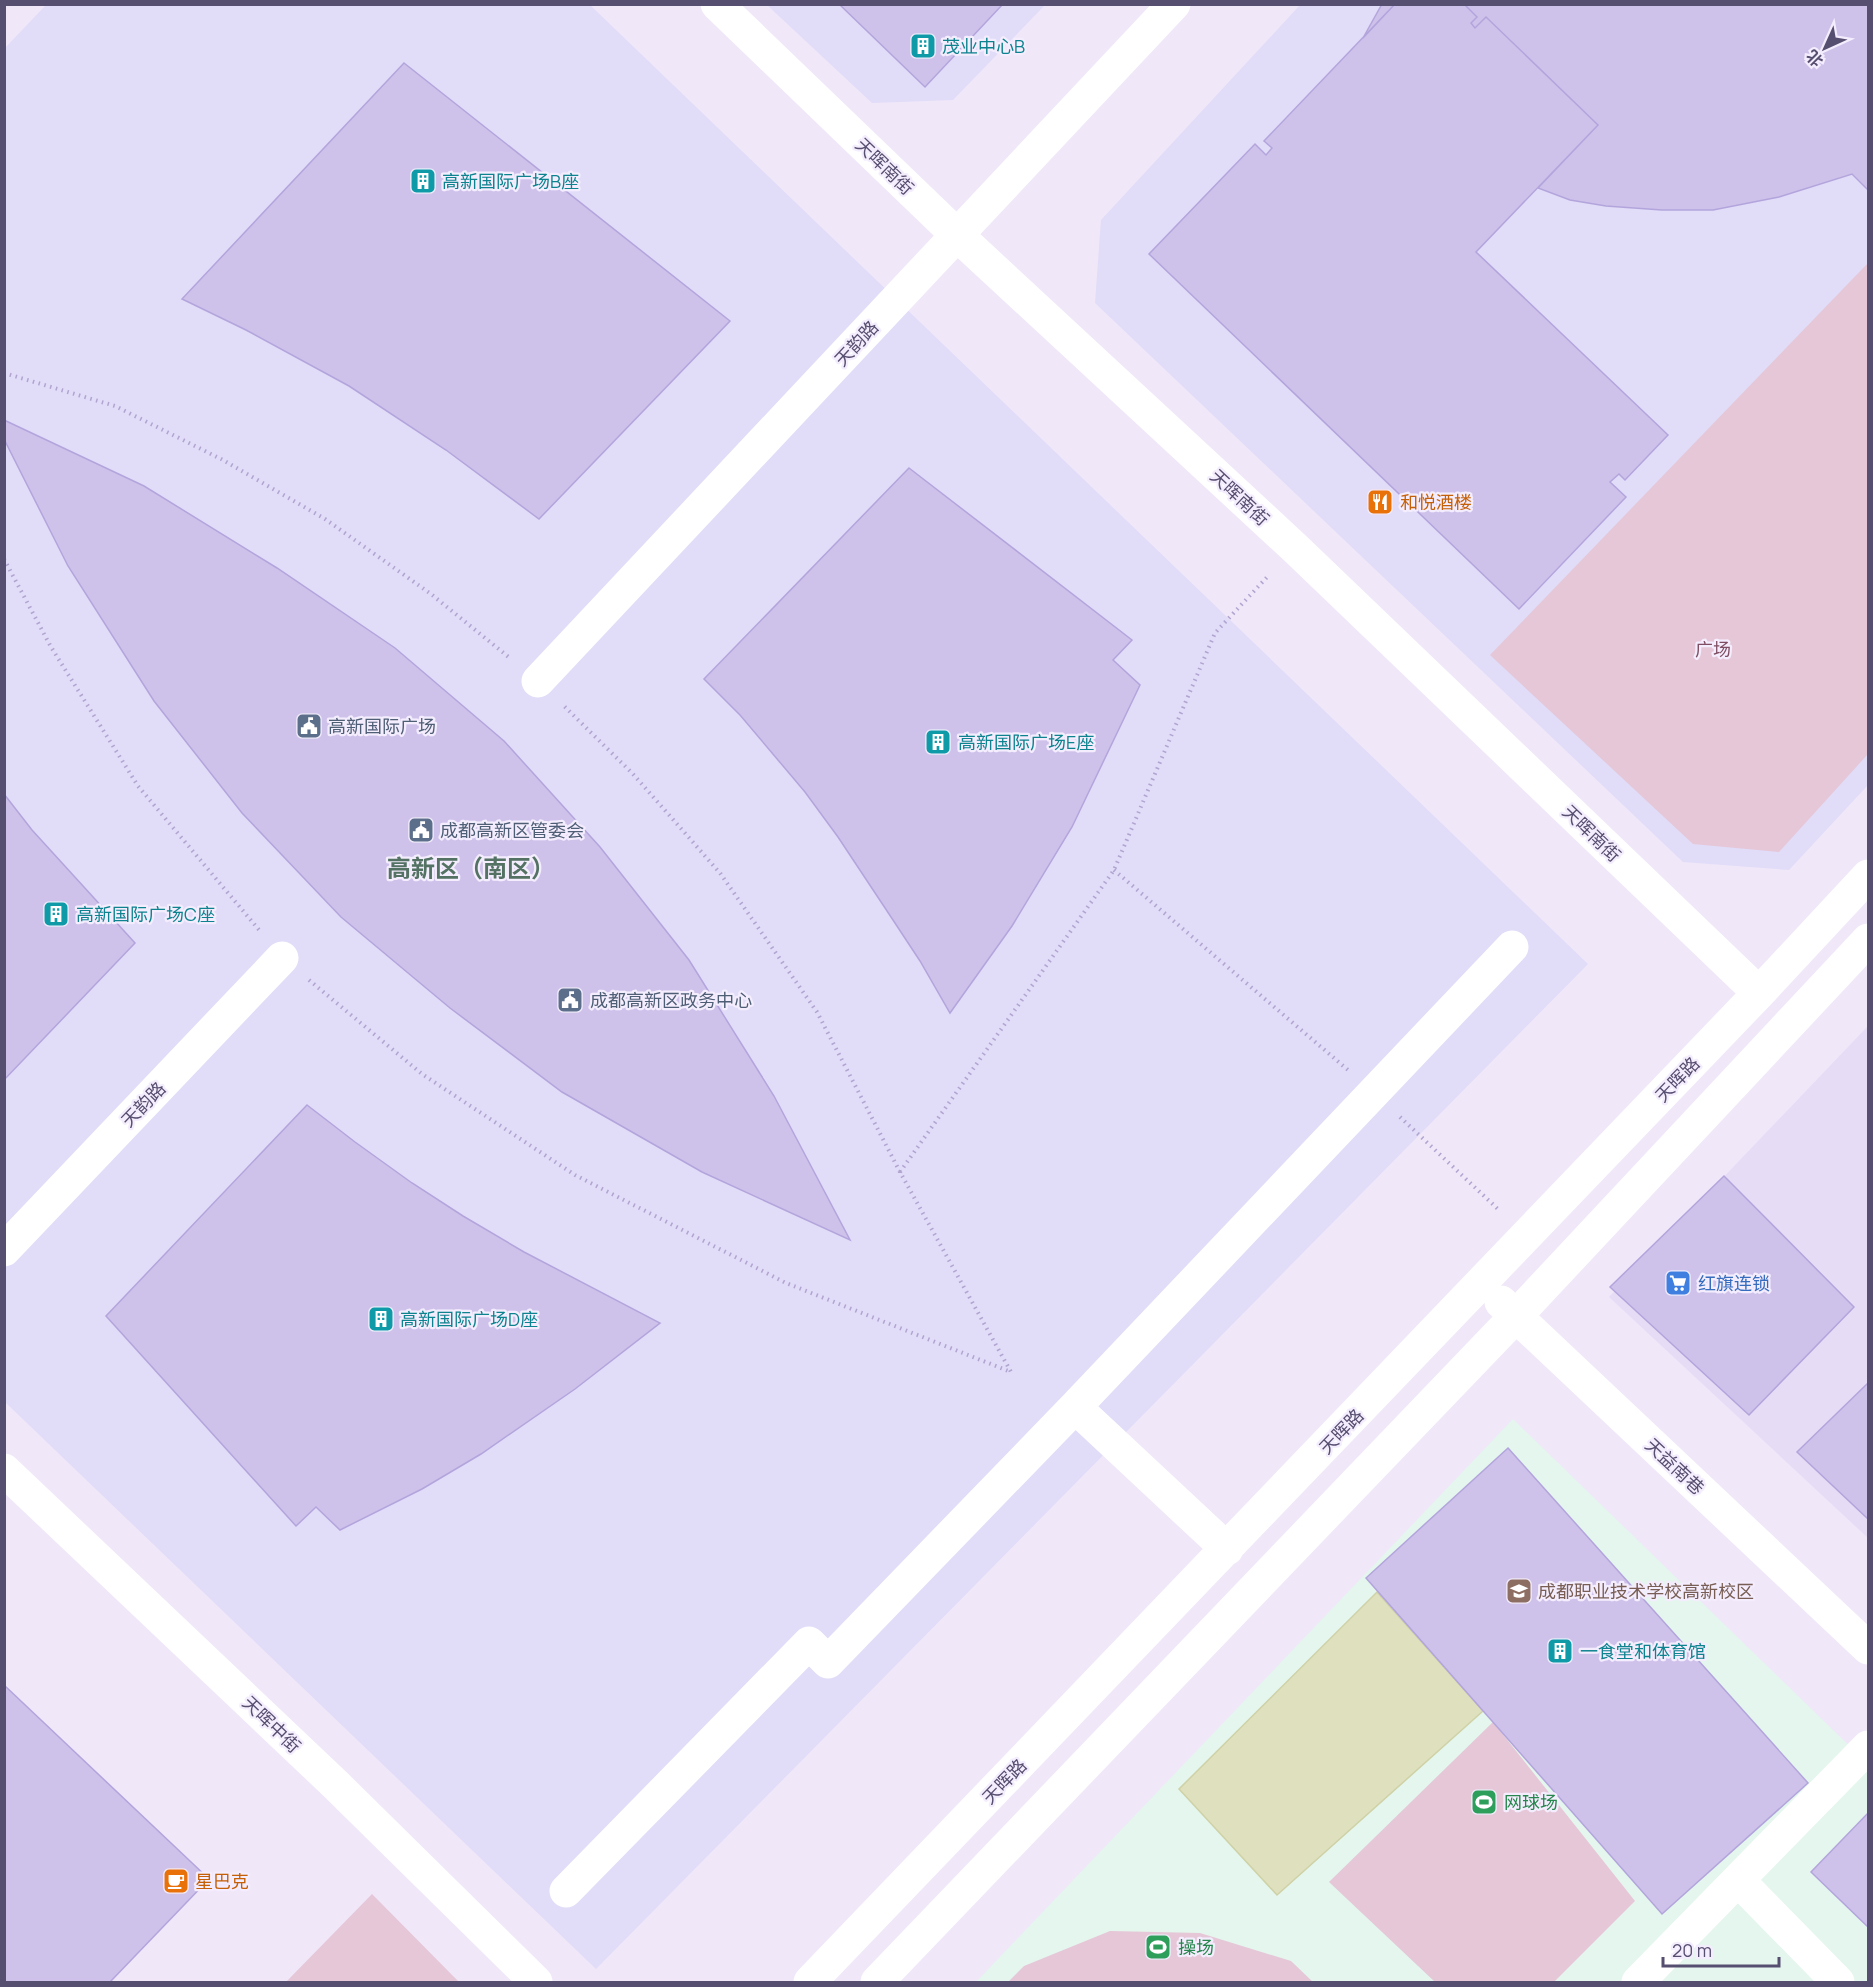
<svg xmlns="http://www.w3.org/2000/svg" width="1873" height="1987" viewBox="0 0 1873 1987" font-family="Manrope,'Noto Sans SC',sans-serif">
<style>
.residential{fill:#e7dcf5}
.commercial{fill:#e1dcf8}
.education{fill:#e4f6ed}
.green{fill:#e5c7d7}
.water{fill:#dfe0be;stroke:#cfd1a6;stroke-width:1.5}
.building{fill:#cec2eb;stroke:#b3a5dc;stroke-width:1.5}
.lines{fill:none;stroke-linecap:round;stroke-linejoin:round}
.path{stroke:#b1a5d0;stroke-width:4;stroke-dasharray:1.5 4.5;stroke-linecap:butt}
.minor{stroke:#fff;stroke-width:33}
.labels{text-anchor:middle;dominant-baseline:central;stroke-width:4.5;stroke-linejoin:round;paint-order:stroke}
.culture-label{font-size:18px;fill:#0d838f;stroke:#f4edfd;text-anchor:start}
.street-label{font-size:18px;fill:#574f70;stroke:#f4edfd}
.food-label{font-size:18px;fill:#c56008;stroke:#f4edfd;text-anchor:start}
.park-label{font-size:18px;fill:#7f4e62;stroke:#f4edfd}
.service-label{font-size:18px;fill:#4e5e75;stroke:#f4edfd;text-anchor:start}
.shop-label{font-size:18px;fill:#366cbe;stroke:#f4edfd;text-anchor:start}
.education-label{font-size:18px;fill:#785e54;stroke:#f4edfd;text-anchor:start}
.leisure-label{font-size:18px;fill:#27864d;stroke:#f4edfd;text-anchor:start}
.district-label{font-size:24px;font-weight:bold;fill:#547264;stroke:#f4edfd}
</style>
<rect width="100%" height="100%" fill="#f0e7f9"/>
<path class="residential" d="M1868 1026V1538L1609 1297Z"/>
<path class="commercial" d="M46 5H590L1588 964 596 1969 5 1402 4 49Z
M767 5H1045L953 100 872 103Z
M1300 5H1868V785L1789 870 1683 862 1095 303 1101 220Z"/>
<path class="education" d="M1513 1419 1868 1764V1982H976Z"/>
<path class="green" d="M1868 263V754L1779 852 1693 844 1490 655Z
M1493 1722 1635 1901 1554 1982H1435L1329 1882Z
M372 1894 459 1982H286Z
M1110 1931 1200 1933 1291 1961 1313 1982H1008L1024 1966Z"/>
<path class="water" d="M1377 1592 1483 1711 1277 1895 1179 1789Z"/>
<path class="building" d="M839 4H1003L925 87Z
M1382 4H1395L1363 38Z
M1395 4H1464L1477 17 1471 23 1475 28 1486 17 1598 125 1476 252 1668 435 1625 480 1619 474 1610 482 1626 497 1519 609 1149 254 1255 144 1266 155 1272 148 1264 141Z
M1464 4H1868V190L1852 174 1779 197 1713 210H1662L1606 206 1570 200 1538 188 1598 125 1486 17 1475 28 1471 23 1477 17Z
M404 63 730 321 539 519 446 450 349 386 246 330 182 299Z
M4 420 144 486 277 568 395 648 504 741 600 847 689 960 774 1096 850 1240 702 1172 562 1092 450 1008 341 917 242 813 154 701 68 566 4 439Z
M909 468 1132 640 1113 660 1140 685 1072 827 1012 926 950 1013 920 961 893 920 838 837 805 792 740 715 704 679Z
M4 794 32 830 135 943 4 1080Z
M307 1105 355 1142 412 1183 463 1216 524 1252 660 1323 575 1389 481 1454 422 1489 340 1530 316 1507 296 1526 106 1316Z
M1724 1176 1854 1307 1749 1415 1610 1287Z
M1868 1383V1519L1797 1452Z
M1508 1448 1808 1783 1662 1914 1366 1578Z
M4 1685 209 1879 110 1982H4Z
M1868 1813V1927L1811 1872Z"/>
<g class="lines">
<path class="path" d="M4 373 115 406 221 459 325 519 431 594 511 659
M4 559 51 647 138 786 260 931
M1114 870 1348 1070
M309 980 422 1074 575 1175 786 1283 1011 1372 900 1172 817 1012 720 873 633 774 564 706
M1400 1117 1500 1211
M900 1172 1114 870 1215 633 1269 575"/>
<path class="minor" d="M717 4 957 235 1295 548 1759 993
M538 681 1174 4
M4 1250 282 958
M1501 1302 1868 1648
M1075 1407 1227 1549
M4 1470 335 1784 536 1982
M1738 1880 1838 1982
M566 1891 809 1643 828 1662 1075 1407 1512 947
M810 1982 1759 993 1868 876
M877 1982 1516 1316 1868 940
M1638 1982 1868 1747"/>
</g>
<defs>
<g id="building-square" transform="scale(1.35)"><rect x="-9" y="-9" width="18" height="18" rx="4" fill="#0f9aa8" stroke="#f4edfd"/><path d="M-4-6H4V6H1V3H-1V6H-4ZM-2.5-4.3h1.7v1.8h-1.7ZM.8-4.3h1.7v1.8H.8ZM-2.5-1h1.7V.8h-1.7ZM.8-1h1.7V.8H.8Z" fill="#fff"/></g>
<g id="restaurant-square" transform="scale(1.35)"><rect x="-9" y="-9" width="18" height="18" rx="4" fill="#e8710a" stroke="#f4edfd"/><path d="M-5-6h1v4h1v-4h1v4h1v-4h1v5L-1.5 .5V6h-2V.5L-5-1ZM5-6V6H3V1.5H1.5Q1.5-4 5-6Z" fill="#fff"/></g>
<g id="civic-square" transform="scale(1.35)"><rect x="-9" y="-9" width="18" height="18" rx="4" fill="#5c6f8a" stroke="#f4edfd"/><path d="M-.6-6.5H3V-4.5H.6V-3L4-1V1h2V6H-6V1h2V-1L-.6-3ZM-1.2 2.5V6h2.4V2.5Z" fill="#fff"/></g>
<g id="supermarket-square" transform="scale(1.35)"><rect x="-9" y="-9" width="18" height="18" rx="4" fill="#3f7fe0" stroke="#f4edfd"/><path d="M-6-5.5h2.5l.6 2H6L4.5 2H-2.5L-4.4-4H-6ZM-1.5 3.2a1.3 1.3 0 1 0 .1 0ZM3 3.2a1.3 1.3 0 1 0 .1 0Z" fill="#fff"/></g>
<g id="school-square" transform="scale(1.35)"><rect x="-9" y="-9" width="18" height="18" rx="4" fill="#8d6e63" stroke="#f4edfd"/><path d="M0-5L7-2L0 1L-7-2ZM-4 1L0 2.5L4 1V4Q0 6-4 4Z" fill="#fff"/></g>
<g id="stadium-square" transform="scale(1.35)"><rect x="-9" y="-9" width="18" height="18" rx="4" fill="#2e9e5b" stroke="#f4edfd"/><path d="M0-5a6.5 5 0 1 0 0 10a6.5 5 0 1 0 0-10ZM-3.5-1.8h7v3.6h-7Z" fill="#fff"/></g>
<g id="cafe-square" transform="scale(1.35)"><rect x="-9" y="-9" width="18" height="18" rx="4" fill="#e8710a" stroke="#f4edfd"/><path d="M-5.5-4.5H6V0H3Q3 3.5 0 3.5H-2.5Q-5.5 3.5-5.5 0ZM3-3.2v2h1.7v-2ZM-6 4.5H4V6H-6Z" fill="#fff"/></g>
</defs>
<g fill-rule="evenodd">
<use href="#building-square" x="923" y="46"/>
<use href="#building-square" x="423" y="181"/>
<use href="#restaurant-square" x="1380" y="502"/>
<use href="#civic-square" x="309" y="726"/>
<use href="#building-square" x="938" y="742"/>
<use href="#civic-square" x="421" y="830"/>
<use href="#building-square" x="56" y="914"/>
<use href="#civic-square" x="570" y="1000"/>
<use href="#supermarket-square" x="1678" y="1283"/>
<use href="#building-square" x="381" y="1319"/>
<use href="#school-square" x="1519" y="1591"/>
<use href="#building-square" x="1560" y="1651"/>
<use href="#stadium-square" x="1484" y="1802"/>
<use href="#cafe-square" x="176" y="1881"/>
<use href="#stadium-square" x="1158" y="1947"/>
</g>
<g class="labels">
<g class="culture-label">
<text x="942" y="46">茂业中心B</text>
<text x="442" y="181">高新国际广场B座</text>
<text x="958" y="742">高新国际广场E座</text>
<text x="76" y="914">高新国际广场C座</text>
<text x="400" y="1319">高新国际广场D座</text>
<text x="1580" y="1651">一食堂和体育馆</text>
</g>
<g class="street-label">
<text transform="translate(885 166) rotate(44)">天晖南街</text>
<text transform="translate(856 343) rotate(-47)">天韵路</text>
<text transform="translate(1240 497) rotate(43)">天晖南街</text>
<text transform="translate(1592 833) rotate(44)">天晖南街</text>
<text transform="translate(1677 1079) rotate(-46)">天晖路</text>
<text transform="translate(143 1104) rotate(-46)">天韵路</text>
<text transform="translate(1341 1431) rotate(-46)">天晖路</text>
<text transform="translate(1675 1466) rotate(43)">天益南巷</text>
<text transform="translate(272 1724) rotate(44)">天晖中街</text>
<text transform="translate(1004 1781) rotate(-46)">天晖路</text>
</g>
<g class="food-label">
<text x="1400" y="502">和悦酒楼</text>
<text x="195" y="1881">星巴克</text>
</g>
<g class="park-label">
<text x="1713" y="649">广场</text>
</g>
<g class="service-label">
<text x="328" y="726">高新国际广场</text>
<text x="440" y="830">成都高新区管委会</text>
<text x="590" y="1000">成都高新区政务中心</text>
</g>
<g class="shop-label">
<text x="1698" y="1283">红旗连锁</text>
</g>
<g class="education-label">
<text x="1538" y="1591">成都职业技术学校高新校区</text>
</g>
<g class="leisure-label">
<text x="1504" y="1802">网球场</text>
<text x="1178" y="1947">操场</text>
</g>
<g class="district-label">
<text x="471" y="867">高新区（南区）</text>
</g>
</g>
<rect width="1873" height="1987" fill="none" stroke="#574f70" stroke-width="12"/>
<g transform="translate(1825 48) rotate(225)" stroke="#f4edfd" stroke-width="4.5" paint-order="stroke">
<path d="M0-4.5L10 22L0 15L-10 22Z" fill="#574f70"/>
<text y="-9" font-size="16" font-weight="bold" text-anchor="middle" fill="#574f70">北</text>
</g>
<path d="M1663 1957v9h116v-9" fill="none" stroke="#574f70" stroke-width="3"/>
<text x="1672" y="1957" font-size="18" fill="#574f70" stroke="#f4edfd" stroke-width="4.5" paint-order="stroke">20 m</text>
</svg>
